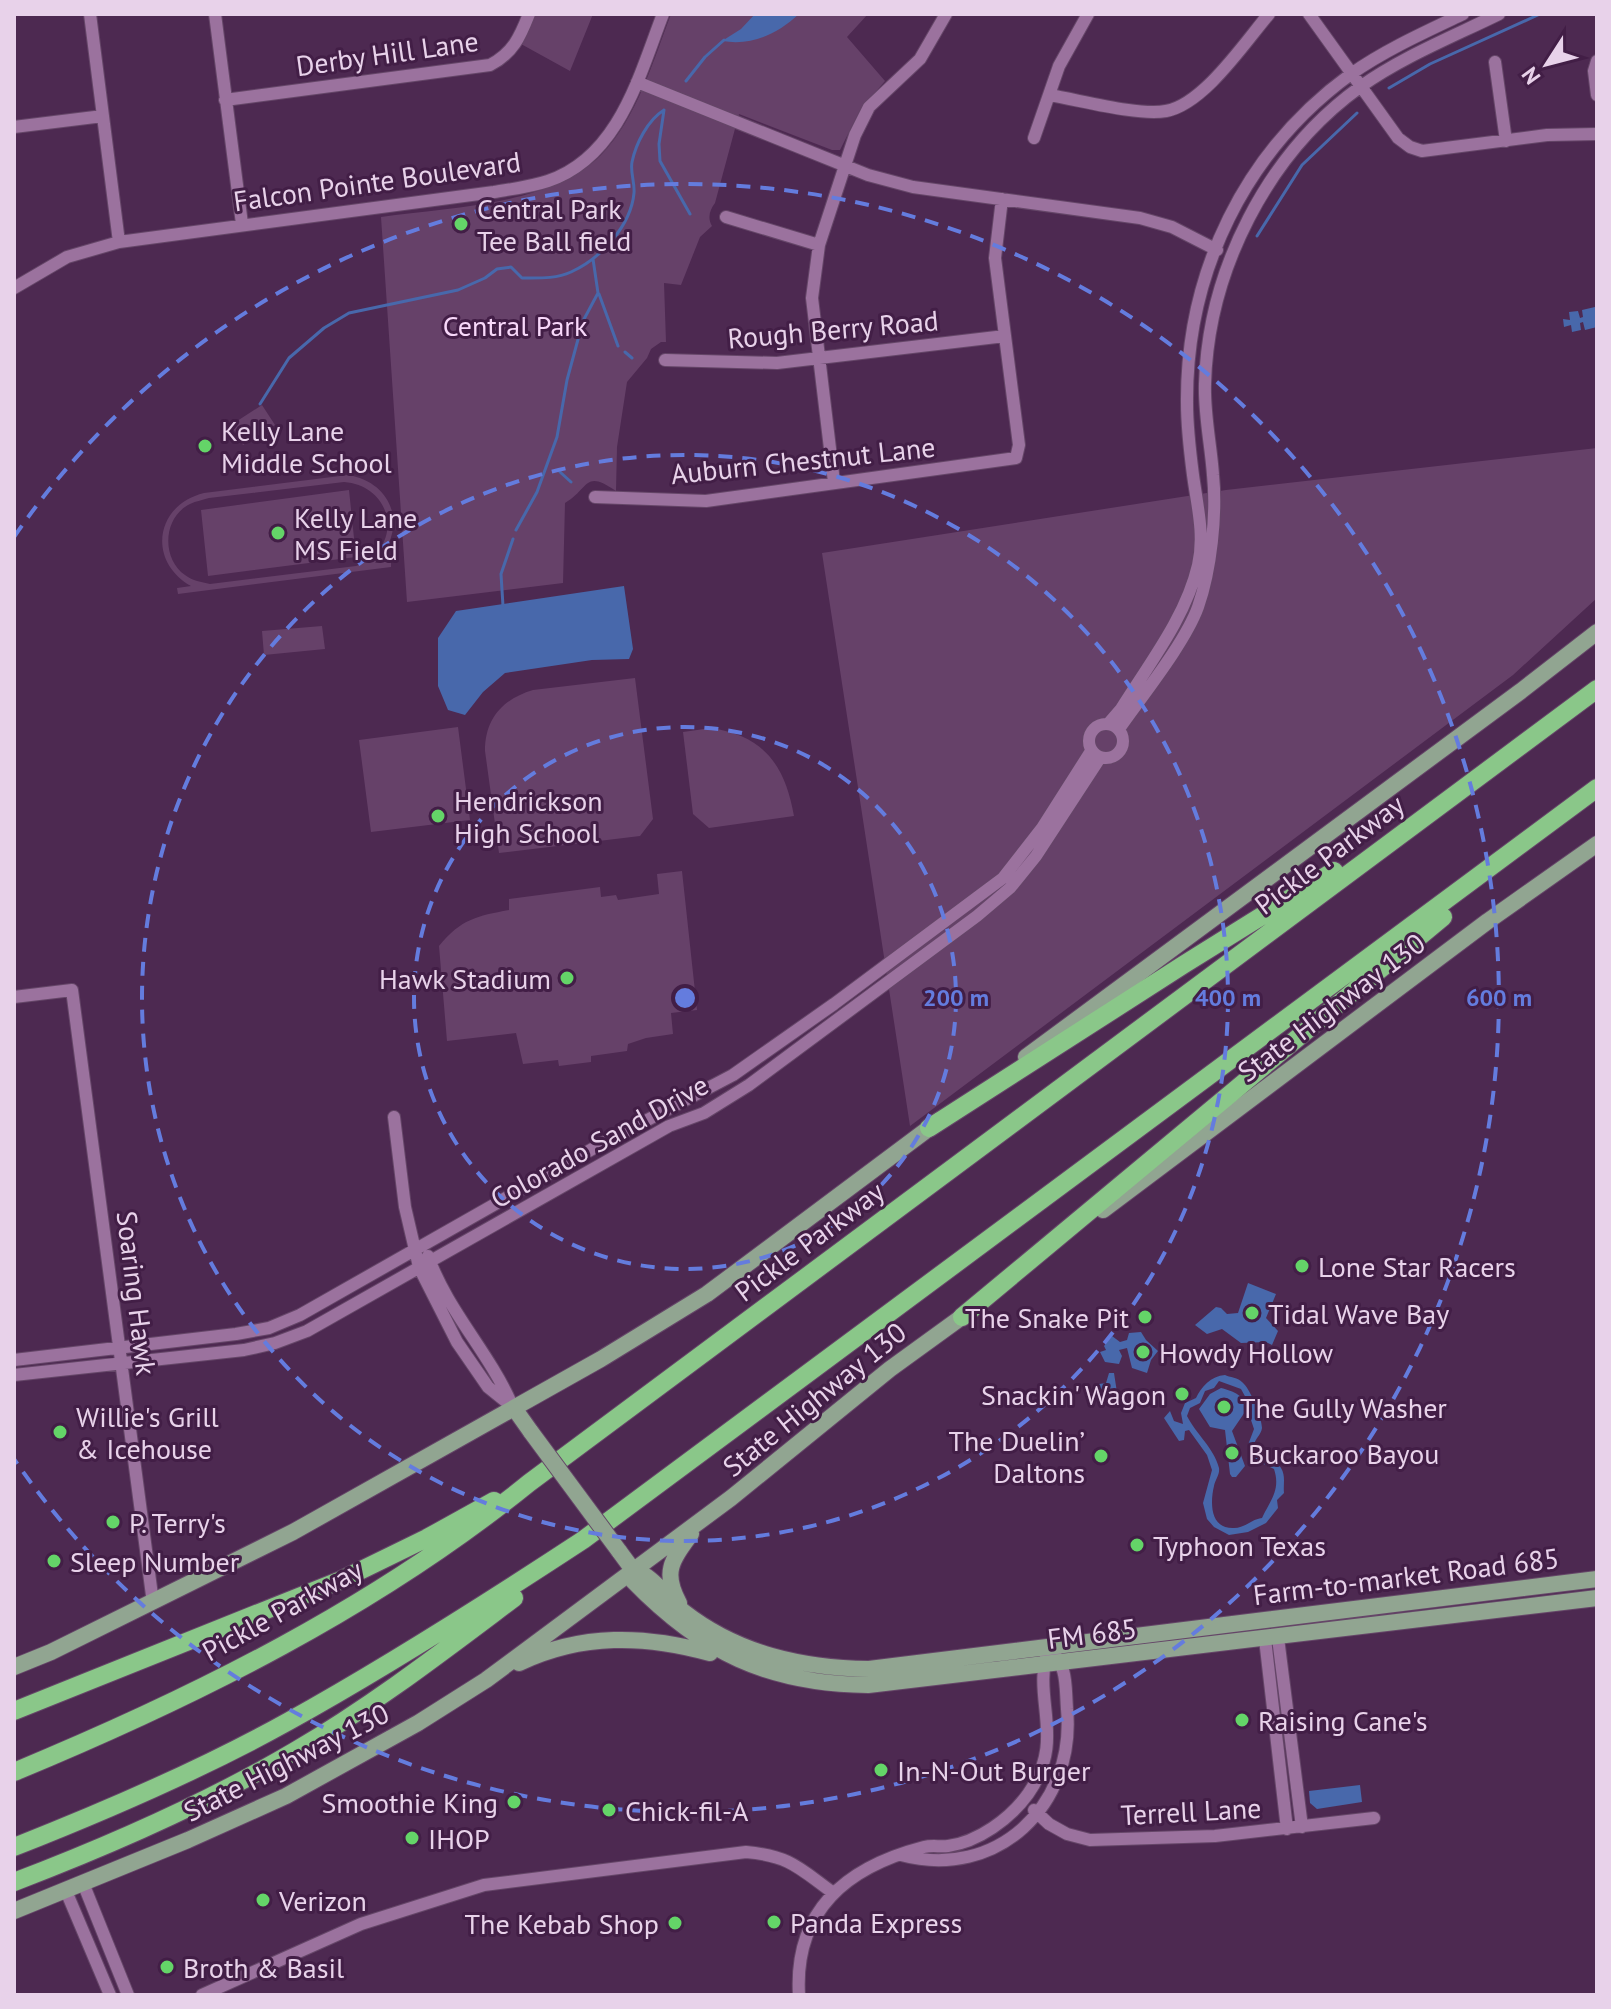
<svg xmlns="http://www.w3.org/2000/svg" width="1611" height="2009" viewBox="0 0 1611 2009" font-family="'PT Sans',sans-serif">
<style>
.green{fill:#664169;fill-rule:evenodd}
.water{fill:#4868ab;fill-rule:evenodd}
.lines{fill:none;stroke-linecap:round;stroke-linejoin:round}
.stream{stroke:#4868ab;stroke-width:3}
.minor-casing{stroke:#654668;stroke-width:14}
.major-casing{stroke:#654668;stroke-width:18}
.highway-casing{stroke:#654668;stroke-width:20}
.minor{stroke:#9b729e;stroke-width:12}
.major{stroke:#91a591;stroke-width:16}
.highway{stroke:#8ac789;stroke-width:18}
.major-bridge-casing{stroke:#654668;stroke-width:18;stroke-linecap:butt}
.major-bridge{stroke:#91a591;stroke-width:16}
.ring{fill:none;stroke:#647cde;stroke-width:4;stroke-dasharray:14 10}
.poi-dot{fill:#64d468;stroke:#421e46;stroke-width:3}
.labels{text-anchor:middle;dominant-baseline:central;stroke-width:6;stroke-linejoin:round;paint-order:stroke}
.street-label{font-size:28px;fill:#e8d2ea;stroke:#421e46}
.poi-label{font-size:28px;fill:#e8d2ea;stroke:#421e46;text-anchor:start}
.park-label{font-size:28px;fill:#f8d8fa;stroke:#421e46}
.centre{fill:#647cde;stroke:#421e46;stroke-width:4}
.ring-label{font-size:24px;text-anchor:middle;font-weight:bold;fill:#647cde;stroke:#421e46;stroke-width:6;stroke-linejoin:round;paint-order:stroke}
</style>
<rect width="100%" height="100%" fill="#4d2951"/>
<path class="green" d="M534 14H593L570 71 521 44Z
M671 14H868L847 37 885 81 860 110 840 150H832L739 114 715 203C710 210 707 217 712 226L700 237 681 285 664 283 666 342H661L651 349 647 358 627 382 617 447 616 491C584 469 590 488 565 503L563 583 407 602 381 217C449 207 550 206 601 155 637 118 653 61 671 14Z
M262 405 275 425 243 445 231 425Z
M1597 448V598L1513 675 910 1126 822 553 1226 490Z
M348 475C395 483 408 530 375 563L391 561V567L178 594 177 588 191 586C147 561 155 505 204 493ZM344 482C395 486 404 549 356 566L210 584C201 582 193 581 185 575 161 558 163 517 190 504 196 501 203 500 209 498Z
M349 490 356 557 208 576 201 510Z
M322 626 325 649 264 655 262 631Z
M635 678 653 819 640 836 499 853 485 751C485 718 503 699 533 690Z
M458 727 470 820 371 832 359 740Z
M711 728C765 736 785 766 794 816L709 828 693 814 683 732Z
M682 871 697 1010 671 1013 673 1034 646 1038 628 1044 627 1051 591 1056V1062L559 1066 558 1060 523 1064 516 1033 447 1041 439 946C461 919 477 916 509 910V899L600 887 601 897 616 895 618 900 659 894 657 874Z"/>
<path class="water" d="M755 14H799C777 34 753 46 722 41L741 29Z
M1595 307 1597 327 1585 330 1583 322 1580 323 1581 330 1572 332 1571 325 1564 327 1563 319 1570 320 1569 312 1578 311 1580 318 1583 317 1582 310Z
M624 586 633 649 629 659 592 660 505 673 483 692 465 715 448 710 438 686V638L456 611Z
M1248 1283 1276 1294 1266 1318 1278 1331 1272 1345 1266 1342 1241 1343 1222 1329 1207 1334 1195 1325 1216 1307 1221 1308 1227 1314 1238 1313Z
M1141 1332 1146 1340 1158 1351 1151 1360 1147 1373 1132 1368 1127 1348 1119 1350 1122 1356 1119 1364 1105 1362 1100 1352 1106 1350 1104 1346 1112 1336 1120 1342 1127 1340 1129 1333Z
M1109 1373H1114L1118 1399 1102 1402 1099 1384 1106 1383Z
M1225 1375C1229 1377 1239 1378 1242 1382 1250 1388 1262 1418 1262 1428 1261 1437 1250 1441 1256 1451 1262 1462 1276 1458 1281 1468 1286 1476 1283 1485 1284 1493L1277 1500 1278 1508 1266 1523 1248 1532 1229 1535 1214 1527 1207 1519 1203 1503 1212 1470 1207 1455 1189 1430 1185 1431 1184 1440 1179 1441 1164 1418 1170 1411 1174 1421 1183 1424 1181 1413 1185 1403 1196 1398C1201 1387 1211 1376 1225 1375ZM1219 1381 1241 1389 1252 1409 1249 1414 1254 1429 1248 1445 1250 1452 1255 1460 1274 1469C1281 1490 1270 1501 1262 1518 1252 1519 1245 1528 1234 1528 1210 1529 1210 1503 1214 1486 1215 1480 1220 1475 1219 1468 1214 1448 1196 1434 1187 1416L1190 1408 1200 1403 1205 1391 1214 1388Z
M1221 1388C1233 1391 1246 1396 1247 1409L1232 1431 1245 1466 1236 1477H1232L1230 1474 1225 1430 1210 1427 1199 1409 1210 1394Z
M1360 1785 1362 1802 1317 1809 1310 1803 1309 1791Z"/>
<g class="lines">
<path class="stream" d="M686 81 705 57 724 40
M1389 88 1430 64 1540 14
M664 110 659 144 660 161 690 214
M1257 236 1302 165 1357 113
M599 294 618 346
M625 352 632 358
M260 404 289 358 324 328 349 313 458 290 485 278 497 269 511 267 522 278C539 278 556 279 571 272 600 259 631 226 634 193 635 183 630 172 632 162 636 143 648 120 664 110
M560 472 571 482
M516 530 537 492 557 437 567 380 583 321 598 293 593 259
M503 606 501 574 513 539"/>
<g class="minor-casing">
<path id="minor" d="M90 14 119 242
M215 14 242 224
M1309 14 1398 138 1410 147 1422 151 1547 135 1597 134
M1597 61 1594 71 1597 95
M1495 62 1506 141
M637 82 868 175 913 187 1140 218 1172 227 1217 250
M1049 95C1080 100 1138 116 1166 111 1204 104 1245 42 1269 14
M225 100 490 65C513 53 520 37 529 14
M14 127 103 116
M1034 138 1059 66 1088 14
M726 217 819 245
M14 288 67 257 119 242 494 192C512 189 530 187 548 181 619 157 639 76 663 14
M665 360 777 363 1005 336
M834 482 812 298 819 245 855 135 869 107 920 59 946 14
M595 497 706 501 1016 458 1019 445 995 258 1002 199
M1089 741a17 17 0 1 1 34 0a17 17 0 1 1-34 0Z
M1108 724 1121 709C1149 664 1186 617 1198 565 1205 535 1197 505 1193 475 1190 452 1187 426 1187 403 1186 272 1245 151 1351 74 1385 50 1425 32 1463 14
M1119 729C1142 696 1185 643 1198 607 1211 570 1217 514 1213 475 1211 445 1204 415 1205 384 1208 271 1267 154 1360 87 1402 57 1452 37 1499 14
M14 997 72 990 153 1603
M394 1117 405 1207 419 1267 457 1342 488 1387 514 1408
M428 1256C447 1310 488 1351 511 1403
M14 1360 236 1334 269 1328 300 1315 594 1148 733 1075 834 1004 1003 878 1042 828 1091 751
M14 1375 244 1350 275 1343 307 1331 669 1126 704 1113 749 1085 977 916 1010 888 1036 856 1100 758
M1278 1638 1302 1827
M1265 1639 1287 1829
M1034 1810 1049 1824 1067 1834 1090 1840 1215 1836 1374 1818
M83 1883 128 1995
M66 1891 110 1995
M202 1995 361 1924 484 1885 746 1852C790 1856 799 1868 832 1892
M799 1995C794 1910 847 1867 924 1847 932 1845 940 1847 948 1846 978 1842 1010 1819 1028 1794 1068 1737 1030 1699 1049 1647 1068 1669 1065 1681 1067 1709 1076 1805 997 1881 901 1855"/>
</g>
<g class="major-casing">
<path id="major" d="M1026 1057 1521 691 1597 632
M1103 1210 1488 921 1597 844
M514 1408 531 1432
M619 1551 633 1570V1581C702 1652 768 1684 868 1685L1597 1598
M633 1570C653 1575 667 1599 684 1612 738 1654 802 1668 869 1669L1597 1579
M679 1603C662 1572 672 1560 691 1534
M519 1663C582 1633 645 1635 710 1653
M14 1667 51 1652 293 1532 601 1359 707 1294 940 1120
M14 1911 188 1840 286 1796 418 1723 486 1680 731 1498 890 1369 970 1311"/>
</g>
<g class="highway-casing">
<path id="highway" d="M929 1128 1183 965 1334 871
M962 1317 1443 917
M14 1711 341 1580 427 1538 494 1501
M14 1772C195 1697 376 1607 529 1483L1597 689
M14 1847C108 1810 201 1770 289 1721 390 1665 487 1603 583 1540L1597 788
M14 1882C111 1845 205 1804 295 1751 372 1706 442 1652 514 1598"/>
</g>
<use href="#minor" class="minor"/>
<use href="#major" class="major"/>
<use href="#highway" class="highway"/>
<g class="major-bridge-casing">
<path id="major-bridge" d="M531 1432 619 1551"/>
</g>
<use href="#major-bridge" class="major-bridge"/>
</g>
<g class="ring">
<circle cx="685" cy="998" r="271"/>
<circle cx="685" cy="998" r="543"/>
<path d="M14 537A814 814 0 1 1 14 1459"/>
</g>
<g class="poi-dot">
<circle cx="461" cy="224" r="8"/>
<circle cx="205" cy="446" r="8"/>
<circle cx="278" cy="533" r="8"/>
<circle cx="438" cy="816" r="8"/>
<circle cx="567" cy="978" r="8"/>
<circle cx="1302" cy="1266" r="8"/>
<circle cx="1252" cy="1313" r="8"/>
<circle cx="1145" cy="1317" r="8"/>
<circle cx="1143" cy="1352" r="8"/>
<circle cx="1182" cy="1394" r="8"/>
<circle cx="1224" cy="1407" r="8"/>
<circle cx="60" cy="1432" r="8"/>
<circle cx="1232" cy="1453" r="8"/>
<circle cx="1101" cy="1456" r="8"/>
<circle cx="113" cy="1522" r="8"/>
<circle cx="1137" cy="1545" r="8"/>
<circle cx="54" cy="1561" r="8"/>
<circle cx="1242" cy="1720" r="8"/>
<circle cx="881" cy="1770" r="8"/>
<circle cx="514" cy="1802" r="8"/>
<circle cx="609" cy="1810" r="8"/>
<circle cx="412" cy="1838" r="8"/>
<circle cx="263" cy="1900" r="8"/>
<circle cx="774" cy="1922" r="8"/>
<circle cx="675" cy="1923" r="8"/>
<circle cx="167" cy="1967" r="8"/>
</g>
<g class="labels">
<g class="street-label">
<text transform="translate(387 53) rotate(-8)">Derby Hill Lane</text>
<text transform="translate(377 181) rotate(-8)">Falcon Pointe Boulevard</text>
<text transform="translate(833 329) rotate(-5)">Rough Berry Road</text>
<text transform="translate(803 460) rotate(-6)">Auburn Chestnut Lane</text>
<text transform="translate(1329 854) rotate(-37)">Pickle Parkway</text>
<text transform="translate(1331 1007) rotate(-37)">State Highway 130</text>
<text transform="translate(599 1141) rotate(-29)">Colorado Sand Drive</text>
<text transform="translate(809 1241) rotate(-37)">Pickle Parkway</text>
<text transform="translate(137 1293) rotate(83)">Soaring Hawk</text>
<text transform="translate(814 1399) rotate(-39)">State Highway 130</text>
<text transform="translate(1406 1576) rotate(-7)">Farm-to-market Road 685</text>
<text transform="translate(282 1610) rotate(-29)">Pickle Parkway</text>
<text transform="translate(1092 1633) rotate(-7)">FM 685</text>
<text transform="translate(286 1762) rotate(-27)">State Highway 130</text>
<text transform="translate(1191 1811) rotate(-3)">Terrell Lane</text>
</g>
<g class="poi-label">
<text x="477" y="208">Central Park<tspan x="477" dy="32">Tee Ball field</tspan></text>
<text x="221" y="430">Kelly Lane<tspan x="221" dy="32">Middle School</tspan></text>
<text x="294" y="517">Kelly Lane<tspan x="294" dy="32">MS Field</tspan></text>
<text x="454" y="800">Hendrickson<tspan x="454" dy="32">High School</tspan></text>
<text x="551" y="978" text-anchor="end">Hawk Stadium</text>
<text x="1318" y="1266">Lone Star Racers</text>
<text x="1268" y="1313">Tidal Wave Bay</text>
<text x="1129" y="1317" text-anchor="end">The Snake Pit</text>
<text x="1159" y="1352">Howdy Hollow</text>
<text x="1166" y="1394" text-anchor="end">Snackin' Wagon</text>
<text x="1240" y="1407">The Gully Washer</text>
<text x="76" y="1416">Willie's Grill<tspan x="76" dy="32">&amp; Icehouse</tspan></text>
<text x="1085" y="1440" text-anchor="end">The Duelin’<tspan x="1085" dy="32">Daltons</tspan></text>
<text x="1248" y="1453">Buckaroo Bayou</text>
<text x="129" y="1522">P. Terry's</text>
<text x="1153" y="1545">Typhoon Texas</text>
<text x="70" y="1561">Sleep Number</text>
<text x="1258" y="1720">Raising Cane's</text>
<text x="897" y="1770">In-N-Out Burger</text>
<text x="498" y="1802" text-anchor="end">Smoothie King</text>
<text x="625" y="1810">Chick-fil-A</text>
<text x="428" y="1838">IHOP</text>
<text x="279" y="1900">Verizon</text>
<text x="790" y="1922">Panda Express</text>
<text x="659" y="1923" text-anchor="end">The Kebab Shop</text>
<text x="183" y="1967">Broth &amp; Basil</text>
</g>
<g class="park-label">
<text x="515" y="325">Central Park</text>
</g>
</g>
<circle cx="685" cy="998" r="12" class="centre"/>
<g class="ring-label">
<text x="956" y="1006">200 m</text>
<text x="1228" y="1006">400 m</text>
<text x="1499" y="1006">600 m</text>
</g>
<rect width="1611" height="2009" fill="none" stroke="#e8d2ea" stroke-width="32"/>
<g transform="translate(1547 64) rotate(234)" stroke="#421e46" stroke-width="6" paint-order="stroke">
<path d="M0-6L14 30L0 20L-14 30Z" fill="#e8d2ea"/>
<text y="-12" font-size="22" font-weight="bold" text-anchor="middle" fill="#e8d2ea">N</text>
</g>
</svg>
